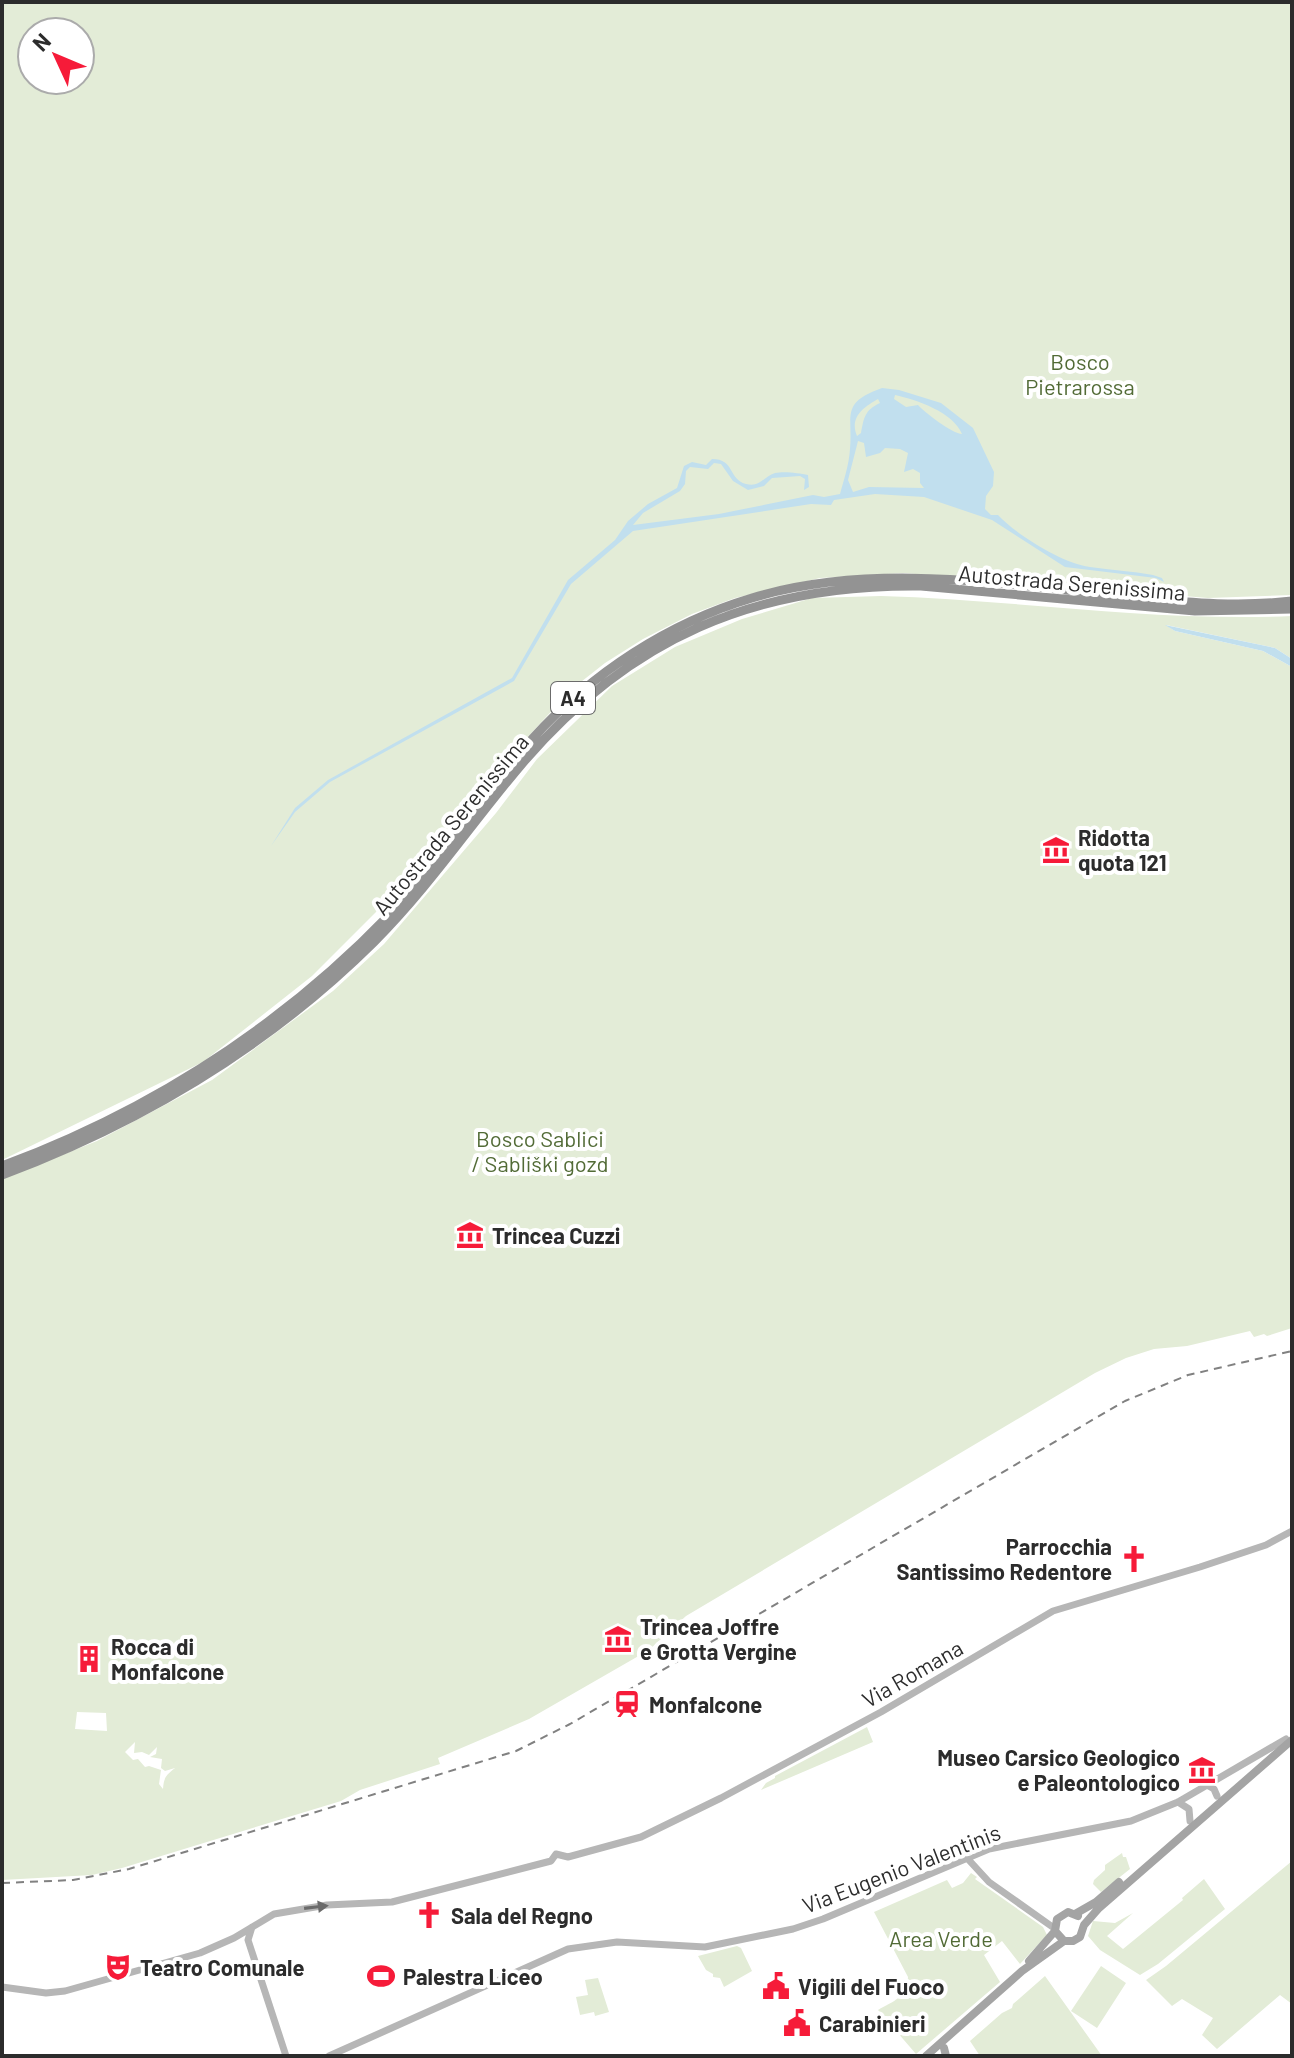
<svg xmlns="http://www.w3.org/2000/svg" width="1294" height="2058" viewBox="0 0 1294 2058" font-family="Barlow,sans-serif">
<style>
.green{fill:#e3ecd7;fill-rule:evenodd}
.water{fill:#c1dfee;fill-rule:evenodd}
.lines{fill:none;stroke-linecap:round;stroke-linejoin:round}
.secondary{stroke:#b6b6b6;stroke-width:7}
.primary{stroke:#a4a4a4;stroke-width:8}
.highway{stroke:#939393;stroke-width:9}
.rail{stroke:#818181;stroke-width:2;stroke-dasharray:8 6;stroke-linecap:butt}
.oneway{fill:#6a6a6a}
.labels{text-anchor:middle;dominant-baseline:central;stroke-width:8;stroke-linejoin:round;paint-order:stroke}
.shield{fill:#fff;stroke:#6b6b6b;stroke-width:2}
.shield-label{font-size:20px;font-weight:bold;fill:#2c2c2c}
.park-label{font-size:22px;fill:#526b36;stroke:#fff}
.street-label{font-size:22px;fill:#2c2c2c;stroke:#fff}
.poi-label{font-size:22px;font-weight:bold;fill:#2c2c2c;stroke:#fff;text-anchor:start}
</style>
<rect width="100%" height="100%" fill="#fff"/>
<path class="green" d="M2 2H1292V595L1208 598 904 573 820 578 735 598 692 614 643 639 605 663 572 689 499 768 413 875 312 976 203 1062 2 1160ZM32 32H80V80H32Z
M881 596C1018 600 1155 622 1292 616V659L1275 648 1166 625 1175 631 1263 651 1292 667V1328L1267 1336 1264 1334 1254 1337 1250 1331 1187 1346 1154 1349 1126 1358 1095 1373 686 1616 649 1650 529 1719 438 1758 440 1764 360 1790 341 1801 122 1868 92 1875 2 1880V1179L97 1141 212 1080 333 991 384 944 496 813 537 759 612 686 675 647 742 619 812 598ZM77 1712 106 1713 107 1731 75 1729ZM135 1742 134 1753 142 1752 149 1755 157 1747 156 1754 150 1757 162 1759 161 1768 165 1771 175 1768C165 1776 164 1778 163 1789L159 1784 161 1770 149 1766 145 1767 138 1759 133 1760 125 1752Z
M867 1727 873 1742 761 1790 766 1783 775 1778V1776Z
M1122 1853 1123 1857H1126L1130 1869 1101 1892 1093 1884 1094 1880 1105 1870V1865Z
M1292 1861V2004L1280 1995 1217 2049 1202 2035 1213 2018 1182 1999 1172 2006 1146 1980 1166 1966Z
M971 1873 977 1877 975 1879 1043 1927 1047 1935 1020 1964 1002 1941 984 1955 1000 1982 916 2054 878 2010C894 2001 907 1997 908 1977L874 1912 947 1880 952 1888 963 1883Z
M1204 1879 1225 1909 1158 1964 1140 1975 1100 1950 1088 1936 1093 1921 1115 1923 1133 1913 1107 1936 1123 1949 1183 1900 1182 1898Z
M737 1946 741 1948 752 1971 724 1987 720 1978 713 1977V1974L706 1970 698 1956Z
M1101 1966 1126 1983 1097 2028 1071 2011Z
M1045 1976 1102 2056H980L970 2041 1002 2013 1012 2008 1013 2004Z
M598 1978 609 2012 595 2016 594 2012 580 2015 576 1997 588 1995 585 1980Z"/>
<path class="water" d="M882 388 899 390 941 403 973 428 994 472 993 486 986 496 985 509 991 515H998C1018 536 1062 563 1090 567 1111 570 1132 571 1153 575L1162 578 1164 582 1156 578 1065 567 992 520 924 497 875 494 834 500 831 505 811 504 633 531 571 584 514 681 330 782 295 812 271 846 295 808 328 780 512 678 568 580 615 540 628 521 648 504 677 488 684 466 692 462 706 465 712 459C735 459 728 479 746 484 760 488 764 476 775 473 784 471 799 473 808 475L809 487 804 490 805 479 800 476 772 478 764 486 748 490 733 481 721 464 714 463 708 469 690 467 686 471 685 484 680 491 643 513 633 525 719 514 813 495 824 497 840 494C844 479 849 465 850 449 853 415 840 403 882 388ZM895 395C917 400 953 412 962 434 953 434 924 412 918 405L906 407 894 399ZM878 399 880 403C865 410 864 417 861 433L857 436C849 417 864 407 878 399ZM858 441 864 443 866 457 880 453 885 448 900 449 908 453 904 472 913 469 920 473V483L924 488 869 487 853 492 848 480Z
M1165 625 1275 648 1292 659V667L1263 651 1175 631Z"/>
<g class="lines">
<path class="secondary" d="M1207 1785 1214 1789 1217 1796
M1178 1802 1189 1809 1190 1821
M967 1858 989 1882 1054 1928
M252 1927 248 1940 286 2056
M2 1987 46 1993 65 1991 200 1953 234 1938 274 1914 327 1905 392 1902 551 1861 556 1854 568 1857 641 1837 721 1798 881 1712 1053 1611 1200 1567 1266 1545 1292 1531
M329 2056 568 1949 617 1942 705 1947 793 1929 823 1919 989 1849 1131 1821 1178 1802 1286 1739"/>
<path class="primary" d="M1075 1914 1096 1902 1119 1882
M1064 1941 1055 1931 1057 1919 1068 1912 1078 1916
M1029 1961 1055 1931
M944 2048 946 2056
M926 2056 1022 1971 1064 1941H1073L1080 1937 1084 1925 1098 1909 1292 1740"/>
<path class="highway" d="M2 1166C150 1111 281 1027 390 914 443 859 483 794 533 738 592 673 668 623 752 598 878 560 1013 586 1142 598 1192 603 1242 607 1292 601
M2 1175C141 1123 268 1047 374 942 429 887 471 824 521 765 629 638 755 584 921 586L1195 611 1292 609"/>
<path class="rail" d="M2 1883 73 1880 129 1869 516 1751 570 1724 1125 1401 1188 1375 1292 1351"/>
</g>
<defs><path id="oneway-solid" d="M-6-.8H1V-3.2L6.5 0L1 3.2V.8H-6Z" transform="scale(2)"/></defs>
<use class="oneway" href="#oneway-solid" transform="translate(316 1907) rotate(-7)"/>
<defs>
<g id="museum-bare" transform="scale(2.16)"><path d="M0-6L6-3V-2H-6V-3ZM-5-1h2V3h-2ZM-1-1h2V3h-2ZM3-1h2V3H3ZM-6 4H6V6H-6Z" fill="#f61b39" stroke="#fff" stroke-width="2.5" paint-order="stroke"/></g>
<g id="church-bare" transform="scale(2.16)"><path d="M-1.2-6h2.4v3.5h3.3v2.4h-3.3V6h-2.4V-.1h-3.3v-2.4h3.3Z" fill="#f61b39" stroke="#fff" stroke-width="2.5" paint-order="stroke"/></g>
<g id="building-bare" transform="scale(2.16)"><path d="M-4-6H4V6H1V3H-1V6H-4ZM-2.5-4.3h1.7v1.8h-1.7ZM.8-4.3h1.7v1.8H.8ZM-2.5-1h1.7V.8h-1.7ZM.8-1h1.7V.8H.8Z" fill="#f61b39" stroke="#fff" stroke-width="2.5" paint-order="stroke"/></g>
<g id="station-bare" transform="scale(2.16)"><path d="M-3-6H3Q5-6 5-4V2Q5 4 3 4L4.5 6H3L1.5 4h-3L-3 6H-4.5L-3 4Q-5 4-5 2V-4Q-5-6-3-6ZM-3.5-4v3h7v-3ZM-3.5 1v1.5H-2V1ZM2 1v1.5H3.5V1Z" fill="#f61b39" stroke="#fff" stroke-width="2.5" paint-order="stroke"/></g>
<g id="theatre-bare" transform="scale(2.16)"><path d="M-5-5.5Q0-4 5-5.5V0Q5 5 0 6Q-5 5-5 0ZM-3.3-2.5H-1v1.5H-3.3ZM1-2.5H3.3v1.5H1ZM-2.8 1Q0 5.5 2.8 1Z" fill="#f61b39" stroke="#fff" stroke-width="2.5" paint-order="stroke"/></g>
<g id="stadium-bare" transform="scale(2.16)"><path d="M0-5a6.5 5 0 1 0 0 10a6.5 5 0 1 0 0-10ZM-3.5-1.8h7v3.6h-7Z" fill="#f61b39" stroke="#fff" stroke-width="2.5" paint-order="stroke"/></g>
<g id="civic-bare" transform="scale(2.16)"><path d="M-.6-6.5H3V-4.5H.6V-3L4-1V1h2V6H-6V1h2V-1L-.6-3ZM-1.2 2.5V6h2.4V2.5Z" fill="#f61b39" stroke="#fff" stroke-width="2.5" paint-order="stroke"/></g>
</defs>
<g fill-rule="evenodd">
<use href="#museum-bare" x="1056" y="850"/>
<use href="#museum-bare" x="470" y="1235"/>
<use href="#church-bare" x="1134" y="1559"/>
<use href="#museum-bare" x="618" y="1639"/>
<use href="#building-bare" x="89" y="1659"/>
<use href="#station-bare" x="627" y="1704"/>
<use href="#museum-bare" x="1202" y="1770"/>
<use href="#church-bare" x="429" y="1915"/>
<use href="#theatre-bare" x="118" y="1967"/>
<use href="#stadium-bare" x="381" y="1976"/>
<use href="#civic-bare" x="776" y="1986"/>
<use href="#civic-bare" x="797" y="2023"/>
</g>
<g class="labels">
<rect class="shield" x="551" y="682" width="44" height="32" rx="6"/>
<g class="shield-label">
<text x="573" y="698">A4</text>
</g>
<g class="park-label">
<text x="1080" y="361">Bosco<tspan x="1080" dy="25">Pietrarossa</tspan></text>
<text x="540" y="1138">Bosco Sablici<tspan x="540" dy="25">/ Sabliški gozd</tspan></text>
<text x="941" y="1938">Area Verde</text>
</g>
<g class="street-label">
<text transform="translate(1072 582) rotate(5)">Autostrada Serenissima</text>
<text transform="translate(450 824) rotate(-50)">Autostrada Serenissima</text>
<text transform="translate(912 1673) rotate(-30)">Via Romana</text>
<text transform="translate(901 1868) rotate(-21)">Via Eugenio Valentinis</text>
</g>
<g class="poi-label">
<text x="1078" y="837">Ridotta<tspan x="1078" dy="25">quota 121</tspan></text>
<text x="492" y="1235">Trincea Cuzzi</text>
<text x="1112" y="1546" text-anchor="end">Parrocchia<tspan x="1112" dy="25">Santissimo Redentore</tspan></text>
<text x="640" y="1626">Trincea Joffre<tspan x="640" dy="25">e Grotta Vergine</tspan></text>
<text x="111" y="1646">Rocca di<tspan x="111" dy="25">Monfalcone</tspan></text>
<text x="649" y="1704">Monfalcone</text>
<text x="1180" y="1757" text-anchor="end">Museo Carsico Geologico<tspan x="1180" dy="25">e Paleontologico</tspan></text>
<text x="451" y="1915">Sala del Regno</text>
<text x="140" y="1967">Teatro Comunale</text>
<text x="403" y="1976">Palestra Liceo</text>
<text x="798" y="1986">Vigili del Fuoco</text>
<text x="819" y="2023">Carabinieri</text>
</g>
</g>
<rect width="1294" height="2058" fill="none" stroke="#2c2c2c" stroke-width="8"/>
<g transform="translate(56 56) rotate(314)"><circle r="38" fill="#ffffff" stroke="#ababab" stroke-width="2"/>
<path d="M0-6L14 30L0 20L-14 30Z" fill="#f61b39"/>
<text y="-12" font-size="22" font-weight="bold" text-anchor="middle" fill="#2c2c2c">N</text>
</g>
</svg>
